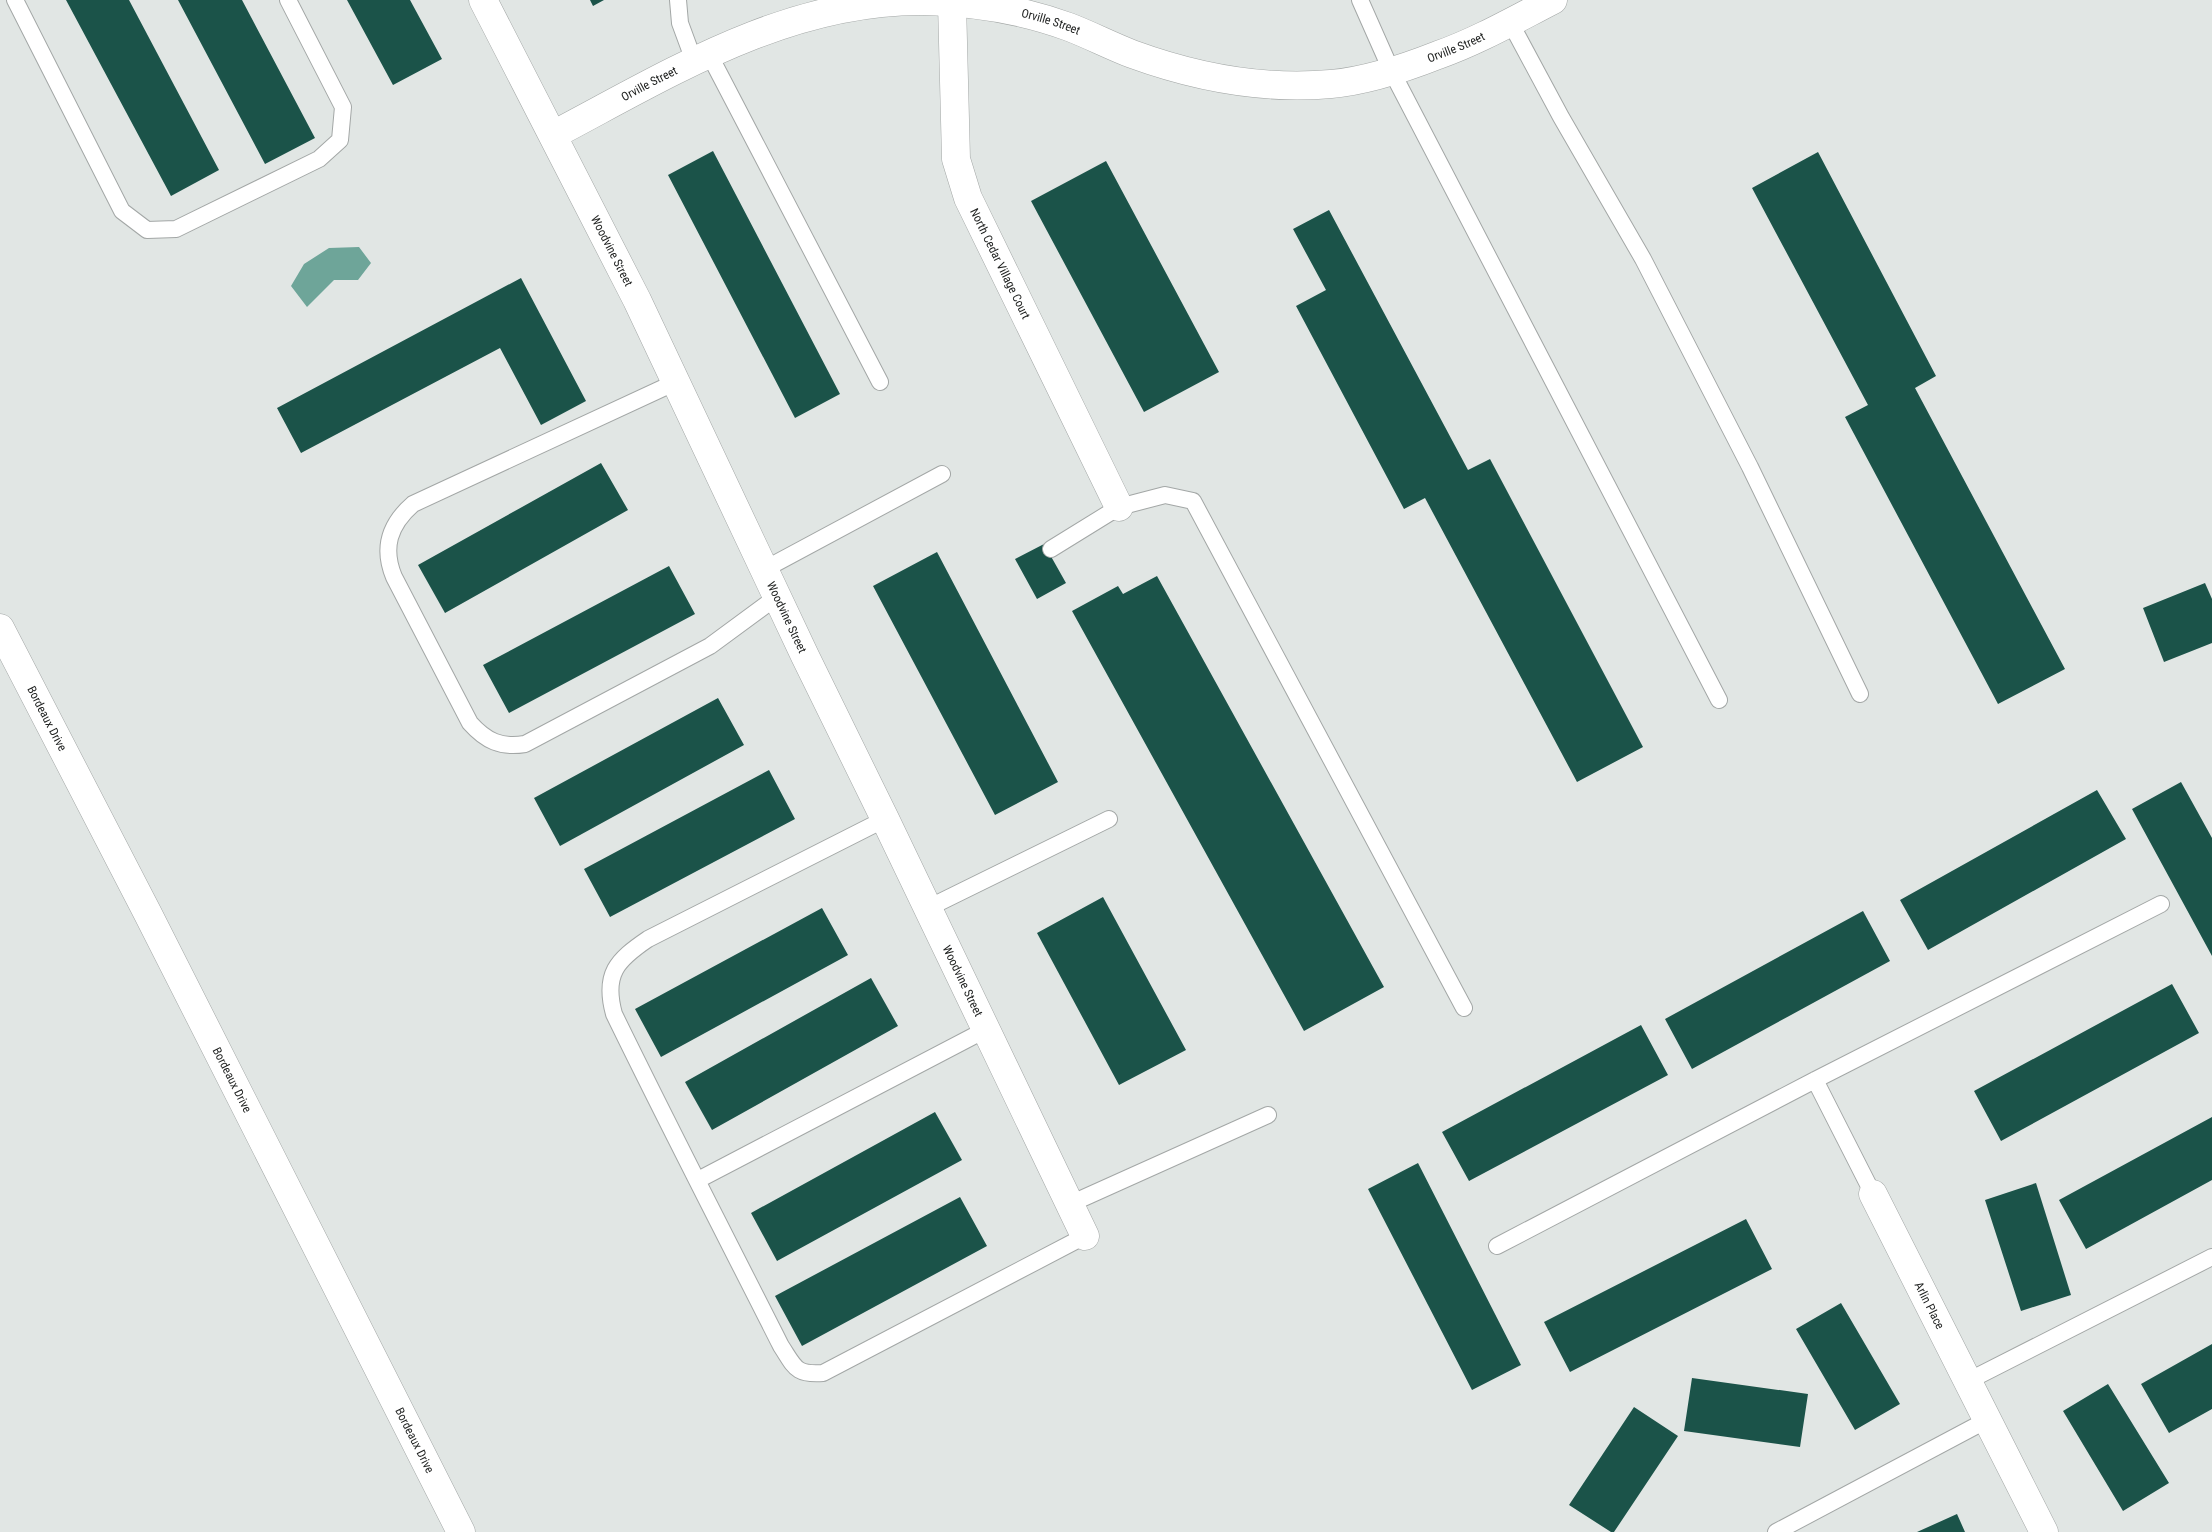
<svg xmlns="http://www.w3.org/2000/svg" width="2212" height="1532" viewBox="0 0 2212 1532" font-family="'Roboto Condensed',sans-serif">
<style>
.water{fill:#6ea599}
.building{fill:#1b5349}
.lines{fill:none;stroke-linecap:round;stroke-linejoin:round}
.lane-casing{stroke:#a3a7a6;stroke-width:18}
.street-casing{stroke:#a3a7a6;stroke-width:29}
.lane{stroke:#fff;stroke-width:16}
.street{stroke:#fff;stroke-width:28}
.labels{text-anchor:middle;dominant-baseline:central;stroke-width:5;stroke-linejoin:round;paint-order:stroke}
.street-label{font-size:12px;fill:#222423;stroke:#fff}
</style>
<rect width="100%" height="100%" fill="#e1e6e4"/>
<path class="water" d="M359 247 371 263 358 280H334L307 307 291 286 304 264 329 248Z"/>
<path class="building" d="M66 0H129L219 170 171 196Z
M178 0H242L315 138 265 164Z
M347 0H410L442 59 393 85Z
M590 0H604L593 6Z
M713 151 840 394 795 418 668 175Z
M1818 152 1936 376 1915 388 2065 669 1998 704 1845 417 1868 405 1752 188Z
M1106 161 1219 372 1144 412 1031 201Z
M1329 210 1468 470 1490 459 1643 747 1577 782 1425 498 1404 509 1296 306 1326 290 1293 229Z
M521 278 586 401 541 425 500 348 301 453 277 408Z
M601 463 628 510 445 613 418 565Z
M1044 544 1066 583 1037 599 1015 559Z
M937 552 1058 782 995 815 873 586Z
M669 566 695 614 509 713 483 665Z
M1157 576 1384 987 1304 1031 1072 611 1118 586 1123 594Z
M2205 583 2212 599V643L2164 662 2143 608Z
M718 698 744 745 560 846 534 798Z
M769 770 795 819 610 917 584 869Z
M2181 782 2212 838V956L2132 809Z
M2097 790 2126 839 1928 950 1900 900Z
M1103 897 1186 1050 1119 1085 1037 933Z
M822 908 848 955 661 1057 635 1009Z
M1863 911 1890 961 1692 1069 1665 1019Z
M871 978 898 1026 712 1130 685 1082Z
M2172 984 2199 1033 2001 1141 1974 1091Z
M1641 1025 1668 1075 1469 1181 1442 1132Z
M935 1112 962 1160 777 1261 751 1213Z
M2212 1117V1180L2086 1249 2059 1200Z
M1418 1163 1521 1365 1472 1390 1368 1189Z
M2036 1183 2071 1295 2021 1311 1985 1200Z
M960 1197 987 1246 802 1346 775 1296Z
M1746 1219 1772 1269 1570 1372 1544 1322Z
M1841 1303 1900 1404 1855 1430 1796 1329Z
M2212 1344V1409L2169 1433 2141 1384Z
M1692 1378 1808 1394 1800 1447 1684 1431Z
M2108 1384 2169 1483 2123 1511 2063 1411Z
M1634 1407 1678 1436 1614 1532H1611L1569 1505Z
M1957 1514 1965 1532H1917Z"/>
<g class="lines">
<g class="lane-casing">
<path id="lane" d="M15 0 122 211 147 230 176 229 319 159 340 140 343 107 288 0
M678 0 680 23 694 61
M1360 0 1391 70 1719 700
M1510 22 1561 117 1643 259 1750 467 1860 694
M709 54 880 382
M676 382 413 504C389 525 382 548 394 577L470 723C486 741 501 748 525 744L710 646 778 596
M1051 549 1119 507 1165 495 1193 501 1464 1008
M765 569 942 474
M885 819 648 939C617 960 603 974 614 1014 668 1125 725 1235 781 1346 795 1367 795 1375 823 1373L1085 1236
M928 908 1109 819
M1815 1080 1873 1194
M698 1180 987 1029
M1070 1204 1268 1115
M1497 1246 1815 1080 2161 904
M1968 1381 2212 1257
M1776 1532 1987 1420"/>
</g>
<g class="street-casing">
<g id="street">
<path id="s1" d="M483 0 637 300 805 656 885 819 1085 1236"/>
<path id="s2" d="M952 3 956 159 968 198 1119 507"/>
<path id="s3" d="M553 135C669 74 786 0 923 1 972 2 1023 10 1069 27 1090 35 1111 46 1132 54 1195 77 1264 90 1331 84 1366 81 1405 68 1438 55 1478 41 1516 19 1553 0"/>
<path id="s4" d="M0 628 148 914 461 1532"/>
<path id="s5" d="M1873 1194 2044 1532"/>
</g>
</g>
<use href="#lane" class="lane"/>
<use href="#street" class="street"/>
</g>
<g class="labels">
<g class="street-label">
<text stroke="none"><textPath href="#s3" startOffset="528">Orville Street</textPath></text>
<text stroke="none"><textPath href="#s3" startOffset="949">Orville Street</textPath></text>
<text stroke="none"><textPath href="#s3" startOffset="109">Orville Street</textPath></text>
<text stroke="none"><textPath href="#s1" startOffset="282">Woodvine Street</textPath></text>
<text stroke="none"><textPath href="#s2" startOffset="270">North Cedar Village Court</textPath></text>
<text stroke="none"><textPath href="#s1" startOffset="688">Woodvine Street</textPath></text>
<text stroke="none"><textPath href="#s4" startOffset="102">Bordeaux Drive</textPath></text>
<text stroke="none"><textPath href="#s1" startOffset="1092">Woodvine Street</textPath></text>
<text stroke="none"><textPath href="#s4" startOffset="508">Bordeaux Drive</textPath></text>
<text stroke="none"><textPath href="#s5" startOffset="125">Arlin Place</textPath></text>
<text stroke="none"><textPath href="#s4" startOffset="912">Bordeaux Drive</textPath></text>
</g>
</g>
</svg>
